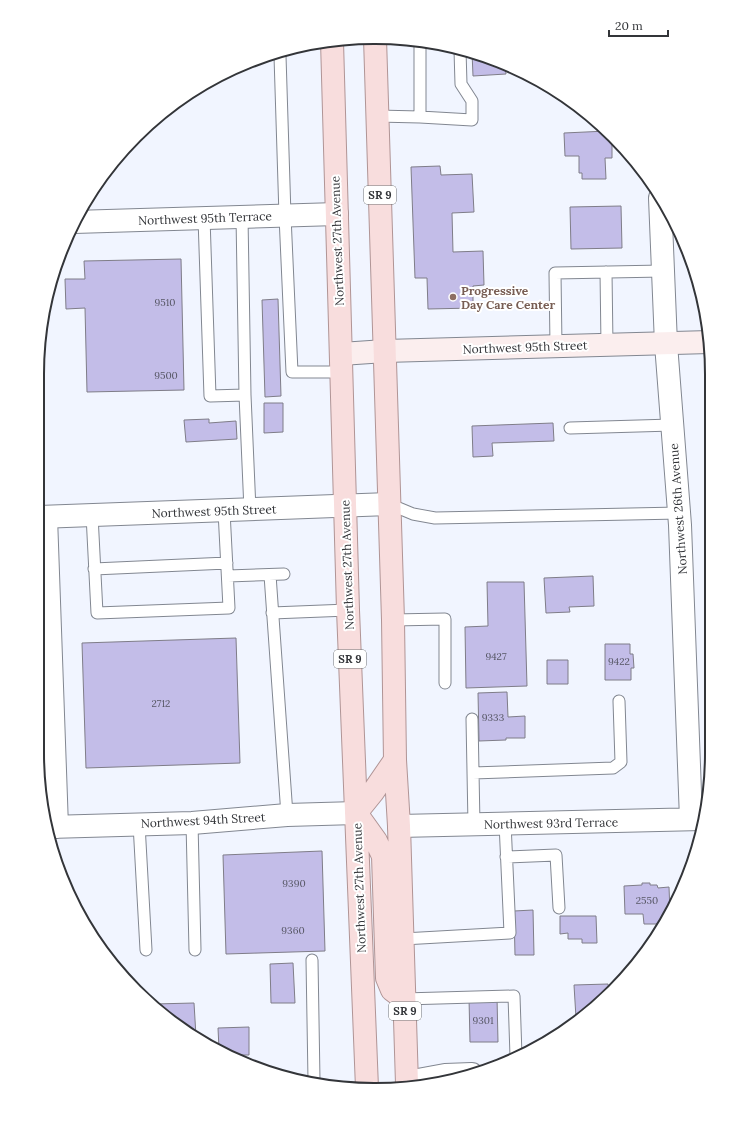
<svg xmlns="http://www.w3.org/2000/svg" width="749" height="1127" viewBox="0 0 749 1127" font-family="Lora,serif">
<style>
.building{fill:#c3bde8;stroke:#7f7d88}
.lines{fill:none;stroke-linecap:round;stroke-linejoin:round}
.service-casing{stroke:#828791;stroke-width:13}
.minor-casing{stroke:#828791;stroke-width:24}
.tertiary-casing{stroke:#828791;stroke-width:24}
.secondary-casing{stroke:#828791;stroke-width:24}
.primary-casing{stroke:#b09495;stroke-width:24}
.service{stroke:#fff;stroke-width:11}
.minor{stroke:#fff;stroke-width:22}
.tertiary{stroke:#fff;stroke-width:22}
.secondary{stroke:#fbeeee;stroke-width:22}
.primary{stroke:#f8dddd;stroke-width:22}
.education-dot{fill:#8d6e63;stroke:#fff;stroke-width:1.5}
.labels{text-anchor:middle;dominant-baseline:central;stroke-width:4;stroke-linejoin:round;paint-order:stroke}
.number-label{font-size:10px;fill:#575765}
.shield{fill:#fff;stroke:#707274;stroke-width:1}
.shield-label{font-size:11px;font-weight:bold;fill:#333539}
.street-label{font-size:12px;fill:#333539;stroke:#fff}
.education-label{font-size:12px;font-weight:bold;fill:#785e54;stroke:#fff;text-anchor:start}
.rim{fill:none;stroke:#333539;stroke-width:2}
</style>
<rect width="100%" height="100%" fill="#f1f5ff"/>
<path class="building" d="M472 52 483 55 505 65 506 74 473 76Z
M607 131 612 136V158H605L606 179H582V173H579V156H565L564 133Z
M440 166 441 175 472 174 474 212 452 213 453 252 483 251 484 285 473 286V308L428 309 427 278H415L411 167Z
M621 206 622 248 571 249 570 207Z
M181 259 184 390 87 392 85 308 66 309 65 279H85L84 261Z
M278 299 281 396 265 397 262 300Z
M264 403H283V432L264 433Z
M209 419V423L236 421 237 439 186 442 184 420Z
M553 423 554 441 492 443 493 456 473 457 472 426Z
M593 576 594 606 569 607 570 612 546 613 544 578Z
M487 582H524L527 686 466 688 465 627 488 626Z
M236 638 240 763 86 768 82 643Z
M605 644H630V654H633L634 668H631V680H605Z
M547 660H568V684H547Z
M507 692 508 717 525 716V738H506V740L479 741 478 693Z
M322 851 325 951 226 954 223 855Z
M642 883H650V885H657L658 888 669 887 670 912 663 924H644L643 914H625L624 886 642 885Z
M533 910 534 955H515L514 911Z
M560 916H596L597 943H582V939H568V933L560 934Z
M293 963 295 1003H271L270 964Z
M608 984 609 991 576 1018 574 985Z
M497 997 498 1042H470L469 998Z
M194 1003 196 1036 169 1020 154 1004Z
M249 1027V1055H237L238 1060 219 1049 218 1028Z"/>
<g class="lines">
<g class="service-casing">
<path id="service" d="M420 40V117
M280 56 285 216 292 372H341
M377 116 420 117 472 120V101L461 84 460 50
M204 218 210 396 245 395 242 217
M606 272 607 345
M556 346 555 273 663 271
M245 395 250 510
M570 428 672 425
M389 504 413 514 435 518 679 513
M92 515 97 613 229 608 224 511
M94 569 227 563
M270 575 287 815
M228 576 284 574
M272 613 348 610
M393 620 445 619V683
M472 719 474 824
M473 773 613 768 621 762 619 701
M192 823 195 950
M139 824 146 950
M506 857 556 855 559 908
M403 939 510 933 505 823
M312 960 314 1080
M404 999 514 996 516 1056"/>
</g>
<g class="minor-casing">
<path id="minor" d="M660 198 666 344 680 525 691 819
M74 222 337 214
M46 517 57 827
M399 826 702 819
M49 827 192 823 287 815 356 813
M407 1082 445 1075 472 1074"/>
</g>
<g class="tertiary-casing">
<path id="tertiary" d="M39 517 389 504"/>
</g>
<g class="secondary-casing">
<path id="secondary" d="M341 354 385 351 710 342"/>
</g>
<g class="primary-casing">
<path id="primary" d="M375 38 393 620 395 760 399 826 407 1084
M332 41 348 610 367 1088
M356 813 376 841 383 856 387 978 392 990 404 999
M356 813 373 792 395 760"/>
</g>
<use href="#service" class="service"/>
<use href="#minor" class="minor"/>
<use href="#tertiary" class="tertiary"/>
<use href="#secondary" class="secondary"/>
<use href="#primary" class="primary"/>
</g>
<circle class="education-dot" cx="453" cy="297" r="4"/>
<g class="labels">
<g class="number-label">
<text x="165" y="302">9510</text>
<text x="166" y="375">9500</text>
<text x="496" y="656">9427</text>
<text x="619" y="661">9422</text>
<text x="161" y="703">2712</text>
<text x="493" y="717">9333</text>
<text x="294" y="883">9390</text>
<text x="647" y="900">2550</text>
<text x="293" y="930">9360</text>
<text x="483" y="1020">9301</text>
</g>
<g class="shield">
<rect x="364" y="186" width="32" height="18" rx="3"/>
<rect x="334" y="650" width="32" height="18" rx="3"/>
<rect x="389" y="1002" width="32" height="18" rx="3"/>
</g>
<g class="shield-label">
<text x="380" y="195">SR 9</text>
<text x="350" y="659">SR 9</text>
<text x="405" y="1011">SR 9</text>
</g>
<g class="street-label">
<text transform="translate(205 218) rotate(-2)">Northwest 95th Terrace</text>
<text transform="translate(337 241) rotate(-92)">Northwest 27th Avenue</text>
<text transform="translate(525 347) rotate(-2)">Northwest 95th Street</text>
<text transform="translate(678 509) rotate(-94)">Northwest 26th Avenue</text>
<text transform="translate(214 511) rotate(-2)">Northwest 95th Street</text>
<text transform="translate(347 565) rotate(-92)">Northwest 27th Avenue</text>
<text transform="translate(203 820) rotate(-3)">Northwest 94th Street</text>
<text transform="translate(551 823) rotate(-1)">Northwest 93rd Terrace</text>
<text transform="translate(359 888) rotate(-92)">Northwest 27th Avenue</text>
</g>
<g class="education-label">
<text x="461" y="290">Progressive<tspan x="461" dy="14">Day Care Center</tspan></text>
</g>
</g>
<path d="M0 0H749V1127H0ZM374 44H375A330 330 0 0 1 705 374V753A330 330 0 0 1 375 1083H374A330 330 0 0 1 44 753V374A330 330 0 0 1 374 44Z" fill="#fff" fill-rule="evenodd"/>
<path class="rim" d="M374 44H375A330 330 0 0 1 705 374V753A330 330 0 0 1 375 1083H374A330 330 0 0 1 44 753V374A330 330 0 0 1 374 44Z"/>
<path d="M609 30v6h59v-6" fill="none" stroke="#333539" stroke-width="2"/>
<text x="615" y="30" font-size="12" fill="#333539" stroke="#ffffff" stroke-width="3" paint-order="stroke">20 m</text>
</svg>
